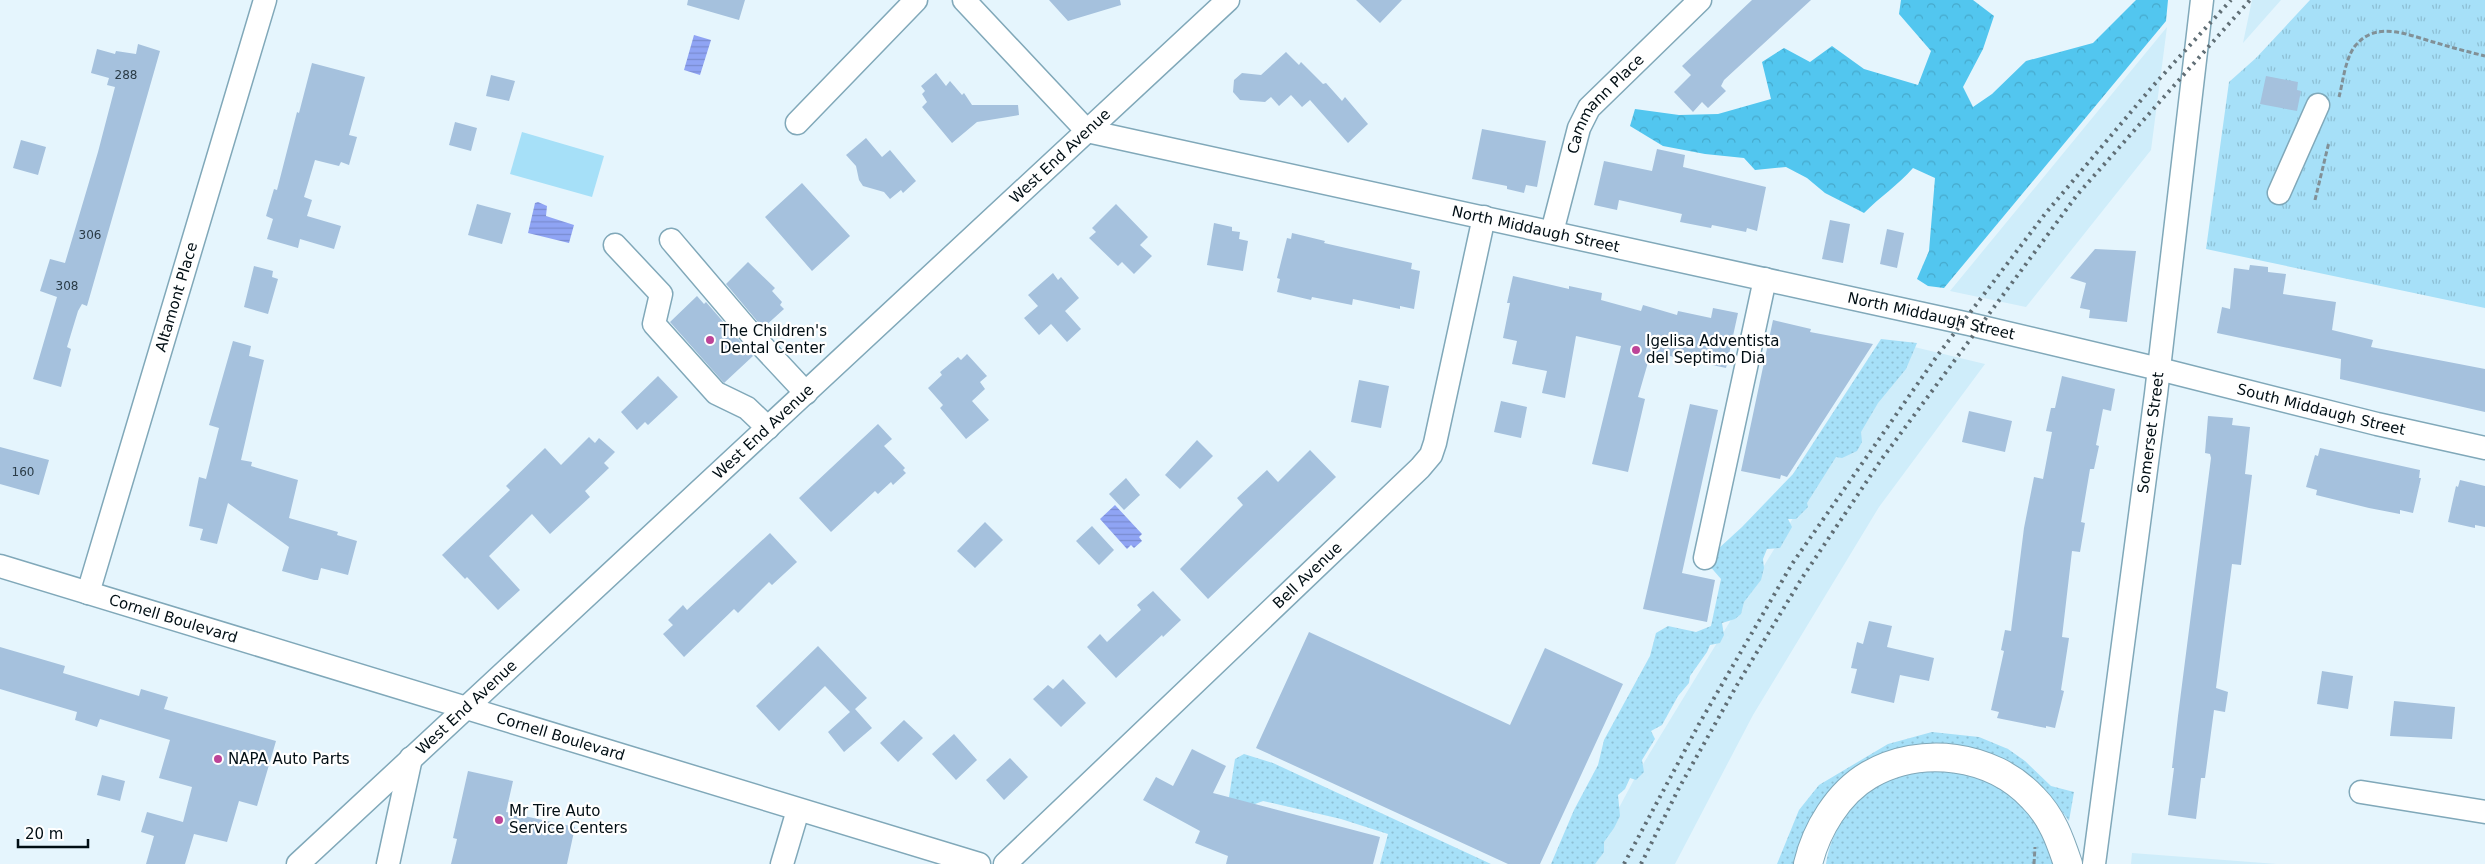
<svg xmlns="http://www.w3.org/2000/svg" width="2485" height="864" viewBox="0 0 2485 864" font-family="'DejaVu Sans',sans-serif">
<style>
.built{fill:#cfedfa}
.grass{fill:url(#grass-dots)}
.forest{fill:url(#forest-crowns)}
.park{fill:url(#park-tufts)}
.pitch{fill:#a6e0f8}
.water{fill:url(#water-rules)}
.building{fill:#a5c1dd}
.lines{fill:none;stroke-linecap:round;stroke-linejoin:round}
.minor-casing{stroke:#80a8b9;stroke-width:25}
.highway-casing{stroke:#80a8b9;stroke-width:30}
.path{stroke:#819097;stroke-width:3;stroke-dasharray:5 2.5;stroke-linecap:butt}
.minor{stroke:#fff;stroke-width:22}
.highway{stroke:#fff;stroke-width:28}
.rail{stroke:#606e75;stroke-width:4;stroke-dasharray:2.5 5;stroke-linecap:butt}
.poi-dot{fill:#bd4498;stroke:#fff;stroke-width:2}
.labels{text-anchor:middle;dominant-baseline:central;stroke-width:4.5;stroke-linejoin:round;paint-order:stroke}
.number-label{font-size:12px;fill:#2a3b46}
.street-label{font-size:15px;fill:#010e14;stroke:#fff}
.poi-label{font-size:15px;fill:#010e14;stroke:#fff;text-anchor:start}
</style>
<defs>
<pattern id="grass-dots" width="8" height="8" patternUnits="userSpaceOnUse" patternTransform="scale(1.25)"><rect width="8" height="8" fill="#a6e0f8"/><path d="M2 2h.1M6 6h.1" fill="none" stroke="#8dbfd4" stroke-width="1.8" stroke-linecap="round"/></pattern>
<pattern id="forest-crowns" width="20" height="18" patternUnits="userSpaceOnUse" patternTransform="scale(1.25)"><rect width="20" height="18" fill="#52c6ef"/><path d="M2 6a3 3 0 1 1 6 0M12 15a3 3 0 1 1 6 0" fill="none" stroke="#46a9cc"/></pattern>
<pattern id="park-tufts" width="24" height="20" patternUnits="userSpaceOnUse" patternTransform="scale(1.25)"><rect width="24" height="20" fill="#a6e0f8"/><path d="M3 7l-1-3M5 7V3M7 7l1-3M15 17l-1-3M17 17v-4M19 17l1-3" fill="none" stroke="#8dbfd4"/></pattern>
<pattern id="water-rules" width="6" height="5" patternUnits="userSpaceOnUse" patternTransform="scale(1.25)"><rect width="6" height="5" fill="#8fa4f4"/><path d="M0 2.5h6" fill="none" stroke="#7a8cd0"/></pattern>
</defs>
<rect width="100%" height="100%" fill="#e5f5fd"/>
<path class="built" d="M2252 0H2281L2243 43Z
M2167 27 2151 150 2026 307 1950 291Z
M1906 345 1985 364 1879 507 1753 715 1675 864H1589L1637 774 1812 487Z
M2132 853 2277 864H2131Z"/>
<path class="grass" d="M1881 339 1917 343 1906 369 1878 403 1861 432 1862 442 1857 451 1842 458 1836 457 1807 503 1808 507 1796 519H1788L1792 527 1780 548 1767 549 1763 559 1764 568 1761 580 1744 602 1741 614 1735 619 1722 623 1724 635 1720 643 1710 645 1707 652 1690 676 1689 683 1678 696 1662 725 1651 731 1655 739 1642 760 1644 772 1636 780 1630 778 1625 789 1618 795 1620 816 1614 828 1604 842V852L1595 864H1551L1574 810 1598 765 1604 740 1650 656 1656 633 1668 626 1696 632 1711 626 1721 579 1708 564 1718 549 1742 527 1793 474Z
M1932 732 1979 737 2008 749 2025 761 2051 786 2074 792 2069 821 2054 801 2031 779 1932 745 1811 822 1795 856 1794 864H1777L1799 810 1819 785 1888 744Z
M1244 754 1273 763 1491 864H1380L1388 834 1341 819 1263 801 1231 813 1229 797 1235 759Z
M1923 768 1968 772 2015 795 2045 827 2056 864H1826C1831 831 1850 804 1877 786 1889 777 1909 773 1923 768Z"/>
<path class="forest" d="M1901 0H1973L1994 16 1983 49 1963 87 1973 107 1992 94 2026 61 2093 43 2136 0H2168L2166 21 1944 288 1928 286 1917 279 1929 251 1935 178 1913 168C1898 185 1880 197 1864 213L1825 193 1807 178 1786 167 1755 170 1744 158 1705 154 1663 146 1630 126 1635 109 1679 115 1718 114 1771 99 1762 62 1784 48 1810 62 1832 46 1864 69 1918 85 1931 51 1899 14Z"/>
<path class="park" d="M2310 0H2485V308L2206 249 2229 82 2256 58Z"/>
<path class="pitch" d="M522 132 604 156 592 197 510 174Z"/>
<path class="water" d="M694 35 711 40 700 75 684 70Z
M538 202 547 206 546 216 574 225 569 243 528 233 535 203Z
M1115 505 1142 534 1139 537 1142 541 1134 548 1131 545 1127 549 1100 519Z"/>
<path class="building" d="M688 0H745L739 20 687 5Z
M1049 0H1120L1121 5 1068 21Z
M1356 0H1402L1380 23Z
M1752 0H1811L1724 80 1721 86 1726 91 1708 108 1702 102 1693 112 1674 92 1691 75 1682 66Z
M138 44 160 51 87 306 82 304 78 311 67 347 71 349 61 387 33 379 57 297 40 291 50 259 65 263 98 152 115 87 107 85 109 78 91 73 97 49 115 54 116 51 136 54Z
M1286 52 1299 65 1301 62 1323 84 1326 83 1342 101 1345 97 1368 124 1348 143 1310 100 1302 107 1291 95 1279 106 1271 97 1265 102 1240 100 1233 92 1234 80 1242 73 1261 75Z
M312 63 365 77 349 135 357 137 349 165 341 162 339 166 315 160 304 197 312 200 307 216 341 226 334 249 300 239 298 248 267 239 273 219 266 216 274 189 277 190 297 112 299 113Z
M936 73 946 86 950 81 962 95 964 93 972 105H1018L1019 115 977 122 952 143 922 107 927 102 922 94 925 91 921 86Z
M491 75 515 81 509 101 486 96Z
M2266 76 2298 82 2297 90 2301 91 2297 111 2260 104Z
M455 122 477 128 471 151 449 145Z
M1482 129 1546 141 1537 187 1526 185 1524 193 1507 189V186L1472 179Z
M866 138 882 157 890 150 916 181 903 193 901 190 890 199 884 192 863 186 859 180 856 166 846 155Z
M21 140 46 147 38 175 13 168Z
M1657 149 1685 155 1683 167 1766 187 1757 231 1747 228 1746 232 1712 225 1711 228 1680 222 1682 214 1619 200 1617 210 1594 205 1604 161 1652 171Z
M802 183 850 236 812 271 765 217Z
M477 204 511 213 502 244 468 235Z
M1116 204 1148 237 1140 245 1152 256 1134 274 1122 262 1118 266 1089 238 1096 232 1092 228Z
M1830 220 1850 224 1843 263 1822 259Z
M1214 223 1232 227V231L1240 232 1239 239 1248 241 1243 271 1207 265Z
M1887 229 1904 233 1897 268 1880 264Z
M1292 233 1325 241 1324 243 1412 263 1411 269 1420 271 1414 309 1400 306V309L1353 299 1352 305 1312 297 1311 300 1277 292 1280 279 1277 278 1287 238 1291 239Z
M2095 249 2136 251 2127 322 2089 318 2090 310 2080 308 2086 283 2070 278Z
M748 262 775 288 772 291 782 302 780 305 784 309 763 328 726 284Z
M2250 265 2268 267V272L2286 274 2283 294 2336 302 2332 330 2373 340 2371 347 2485 369V412L2340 379 2341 359 2217 333 2222 307 2230 309 2234 268 2249 270Z
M254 266 273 271 272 277 278 279 268 314 244 307Z
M1053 273 1058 280 1061 277 1079 298 1065 311 1081 329 1067 342 1051 324 1039 335 1024 318 1038 306 1028 295Z
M1513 276 1569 289V286L1602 293 1601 300 1641 311 1643 305 1677 315 1678 311 1711 318 1713 308 1738 313 1726 368 1651 352 1638 397 1645 399 1628 472 1592 464 1621 346 1576 336 1565 398 1542 393 1547 371 1512 364 1517 341 1503 338 1510 303H1507Z
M697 296 704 304 706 302 753 356 724 383 670 322Z
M1773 320 1811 329 1810 332 1873 344 1787 477 1781 475 1780 479 1741 471Z
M233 341 251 346 249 356 264 360 241 460 252 462 251 466 298 480 289 518 338 532 337 535 357 541 348 575 321 568 318 580H314L282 571 289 547 228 503 217 544 200 540 203 529 189 526 199 477 206 479 219 428 209 425Z
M967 354 987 376 980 382 985 389 972 401 989 420 966 439 940 408 943 405 928 388 942 375 940 372 958 357 961 360Z
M658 376 678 397 648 425 645 422 637 430 621 412Z
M2062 376 2115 389 2111 411 2103 409 2096 445 2099 446 2094 469H2090L2081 522 2085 523 2080 552 2072 551 2062 637 2069 638 2061 690 2064 691 2055 728 2046 726V728L1997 718 1999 712 1991 710 2004 651 2001 650 2005 630 2011 631 2024 528 2034 477 2043 479 2052 432 2046 431 2051 408H2055Z
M1359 380 1389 386 1381 428 1351 422Z
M1501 401 1527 407 1521 438 1494 432Z
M1690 404 1718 410 1682 573 1715 580 1707 622 1643 609Z
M1969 411 2012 421 2005 452 1962 442Z
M2208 416 2233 418 2232 425 2250 427 2245 474 2252 475 2241 565 2232 564 2216 688 2228 692 2225 712 2214 710 2205 778H2201L2196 819 2168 815 2174 768H2172L2178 716 2211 458 2210 454 2205 453Z
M878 424 892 439 884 446 905 468 903 470 906 473 893 485 891 482 878 494 875 491 831 532 799 498Z
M589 437 595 443 599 438 615 452 604 463 609 468 585 491 590 497 550 534 532 514 489 556 520 590 498 610 467 577 465 579 442 555 510 490 506 486 545 448 561 465Z
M1197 440 1213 456 1180 489 1165 475Z
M0 447 49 460 39 495 0 484Z
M2320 448 2420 470 2419 478H2421L2413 513 2400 510V514L2369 508 2316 495 2317 490 2306 487 2315 455 2318 456Z
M1310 450 1336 477 1208 599 1180 569 1243 505 1237 498 1267 470 1278 482Z
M1126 478 1140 495 1124 510 1109 494Z
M2460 480 2485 486V527L2475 525V528L2448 522 2456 486 2458 487Z
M985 522 1003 540 975 568 957 551Z
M1092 526 1114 550 1099 565 1076 541Z
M770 533 797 562 772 585 769 582 738 613 734 609 684 657 663 634 673 625 668 620 683 605 687 610Z
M1153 591 1181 620 1163 637 1162 635 1116 678 1087 647 1100 634 1107 642 1141 610 1137 605Z
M1869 621 1892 626 1887 647 1934 658 1929 681 1900 675 1894 703 1851 693 1857 669 1851 668 1857 642 1863 644Z
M1309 632 1510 725 1545 648 1623 684 1540 864H1508L1256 748Z
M818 646 867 698 855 709 872 728 844 752 828 732 850 712 825 686 779 731 756 706Z
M0 647 65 666 63 673 139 696 141 689 168 697 164 709 276 741 257 806 239 801 227 842 194 834 185 864H146L154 836 141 832 147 812 183 822 192 787 159 778 170 740 100 719 97 727 75 720 77 712 0 689Z
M2322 671 2353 676 2348 709 2317 704Z
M1063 679 1086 703 1061 727 1033 699 1048 685 1053 689Z
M2394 701 2455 707 2452 739 2390 736Z
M904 720 923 738 898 762 880 743Z
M954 734 977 760 956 780 932 754Z
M1192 749 1226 766 1213 793 1380 837 1373 864H1226L1228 856 1195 843 1200 831 1143 800 1156 777 1173 786Z
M1010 758 1028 777 1004 800 986 780Z
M468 771 513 781 506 812 575 827 567 864H451L457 839 453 838Z
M102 775 125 781 120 801 97 795Z"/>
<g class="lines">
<g class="minor-casing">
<g id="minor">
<path id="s1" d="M964 0 1087 131 1969 324 2159 369 2377 424 2485 448"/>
<path d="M797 123 916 0"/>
<path d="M2279 193 2318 105"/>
<path id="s2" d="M1552 232 1579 128 1589 108 1700 0"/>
<path d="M671 240 752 335 806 393"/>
<path d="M615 245 661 294 654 324 716 393 747 408 768 428"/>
<path d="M1705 558 1765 279"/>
<path id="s3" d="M0 566 979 864"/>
<path id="s4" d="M88 593 265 0"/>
<path d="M2361 792 2485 812"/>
<path id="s5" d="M298 864 1228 0"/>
<path d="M388 864 411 758"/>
<path d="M782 864 798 810"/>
<path id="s6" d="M1005 864 1420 468 1431 455 1435 443 1484 217"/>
<path id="s7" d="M2094 864 2156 394 2202 0"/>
</g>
</g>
<g class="highway-casing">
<path id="highway" d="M1808 864C1816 830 1838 793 1869 775 1921 745 1992 754 2033 798 2052 817 2060 840 2068 864"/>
</g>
<path class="path" d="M2339 97C2343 82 2345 59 2355 46 2377 19 2410 36 2437 43 2453 48 2469 52 2485 56
M2315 200 2329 142
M2034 864 2035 847"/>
<use href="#minor" class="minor"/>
<use href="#highway" class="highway"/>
<path class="rail" d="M1624 864 1699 724 1792 564 1937 356 2045 214 2152 87 2231 0
M1641 864 1679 788 1737 685 1802 578 1881 460 2077 195 2250 0"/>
</g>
<g class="poi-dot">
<circle cx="710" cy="340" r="5"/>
<circle cx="1636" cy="350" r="5"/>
<circle cx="218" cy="759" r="5"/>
<circle cx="499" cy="820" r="5"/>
</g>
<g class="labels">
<g class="number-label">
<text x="126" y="75">288</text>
<text x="90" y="235">306</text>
<text x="67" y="286">308</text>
<text x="23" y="472">160</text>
</g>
<g class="street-label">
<text stroke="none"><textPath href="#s2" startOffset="142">Cammann Place</textPath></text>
<text stroke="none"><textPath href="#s5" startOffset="1040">West End Avenue</textPath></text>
<text stroke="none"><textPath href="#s1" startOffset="639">North Middaugh Street</textPath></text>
<text stroke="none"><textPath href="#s4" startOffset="309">Altamont Place</textPath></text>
<text stroke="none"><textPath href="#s1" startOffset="1044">North Middaugh Street</textPath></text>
<text stroke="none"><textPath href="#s1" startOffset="1445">South Middaugh Street</textPath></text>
<text stroke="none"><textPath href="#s5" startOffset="635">West End Avenue</textPath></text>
<text stroke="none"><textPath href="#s7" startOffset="435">Somerset Street</textPath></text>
<text stroke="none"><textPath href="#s6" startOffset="418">Bell Avenue</textPath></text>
<text stroke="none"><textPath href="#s3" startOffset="181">Cornell Boulevard</textPath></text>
<text stroke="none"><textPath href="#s5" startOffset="230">West End Avenue</textPath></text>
<text stroke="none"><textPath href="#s3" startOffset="586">Cornell Boulevard</textPath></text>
</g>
<g class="poi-label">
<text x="720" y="331">The Children's<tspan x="720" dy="17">Dental Center</tspan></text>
<text x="1646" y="341">Igelisa Adventista<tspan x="1646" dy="17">del Septimo Dia</tspan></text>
<text x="228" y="759">NAPA Auto Parts</text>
<text x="509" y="811">Mr Tire Auto<tspan x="509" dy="17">Service Centers</tspan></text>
</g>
</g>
<path d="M18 839v8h70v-8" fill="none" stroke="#010e14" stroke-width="2.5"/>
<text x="25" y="839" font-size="15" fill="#010e14" stroke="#ffffff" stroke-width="4" paint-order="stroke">20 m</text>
</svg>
